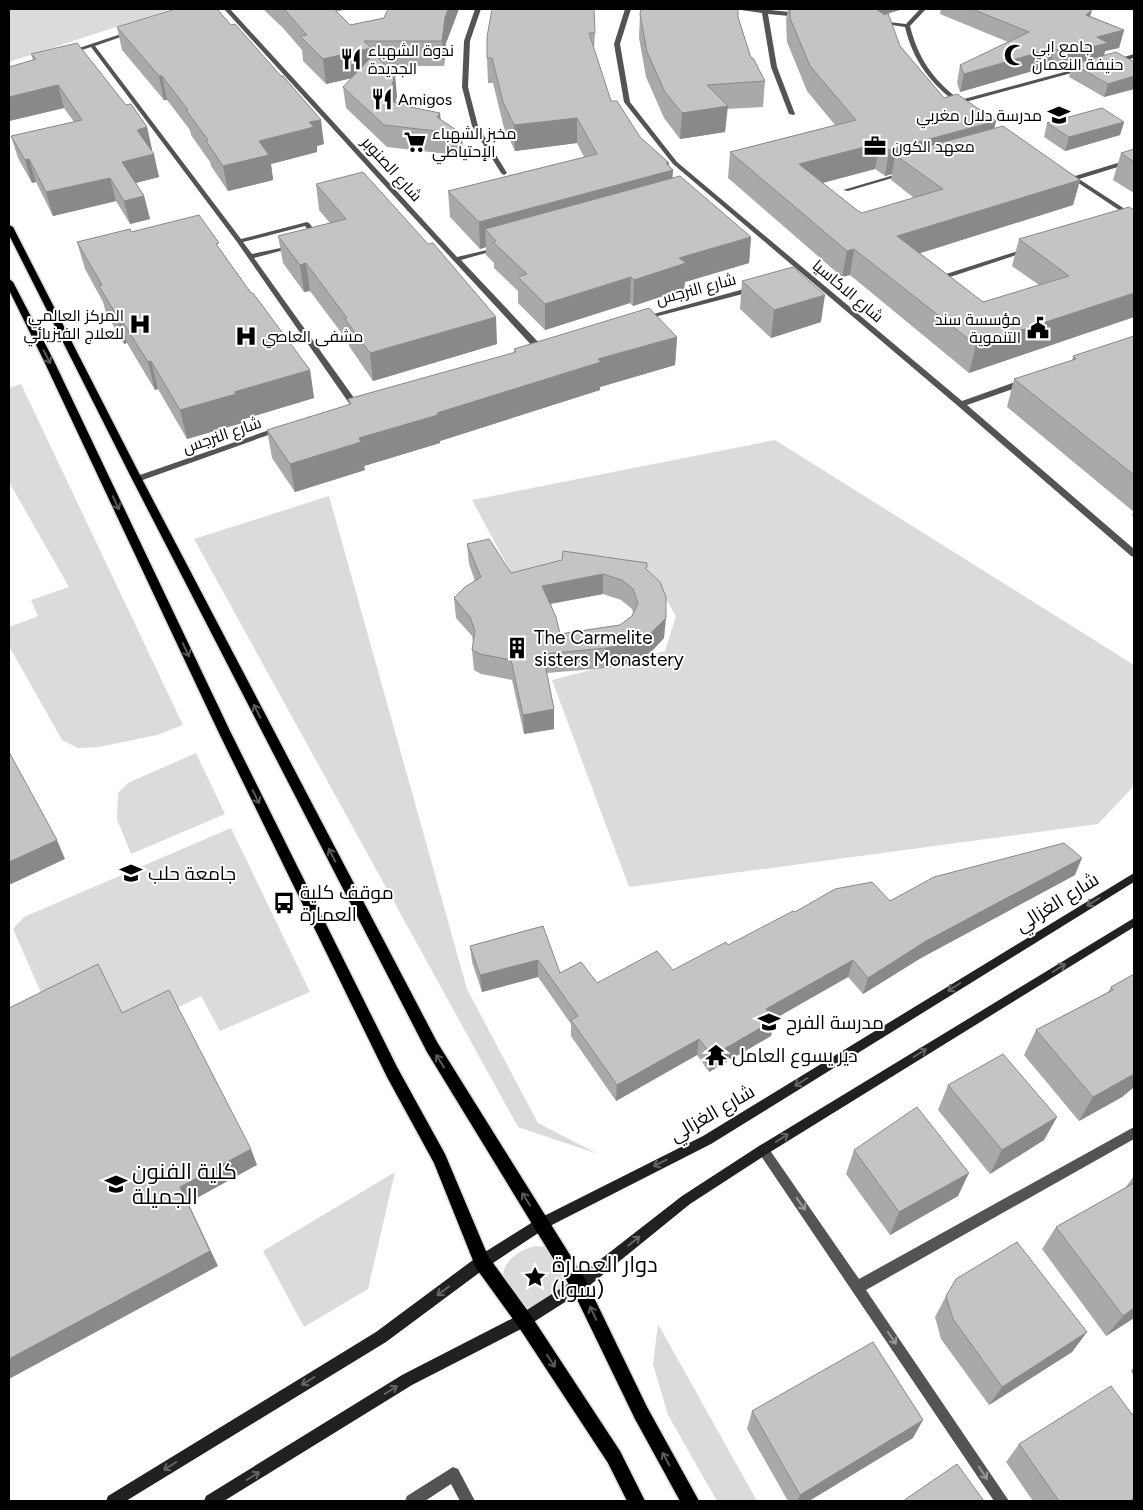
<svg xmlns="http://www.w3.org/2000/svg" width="1143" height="1510" viewBox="0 0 1143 1510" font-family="Figtree,Cairo,sans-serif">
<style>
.green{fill:#dbdbdb}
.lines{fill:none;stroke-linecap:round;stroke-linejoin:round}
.primary-casing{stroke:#dbdbdb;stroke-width:3}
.street{fill:#545454;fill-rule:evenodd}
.secondary{fill:#212121;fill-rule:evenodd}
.primary{fill:#000;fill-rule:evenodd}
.wall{fill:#a9a9a9;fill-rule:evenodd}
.shaded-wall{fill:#898989}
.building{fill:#c4c4c4;stroke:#898989;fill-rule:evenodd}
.oneway{stroke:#595959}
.oneway2{stroke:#646464}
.oneway3{stroke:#989898}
.labels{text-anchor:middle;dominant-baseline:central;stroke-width:4;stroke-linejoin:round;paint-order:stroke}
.far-poi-label{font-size:16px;fill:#000;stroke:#fff;text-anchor:start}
.far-street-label{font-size:16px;fill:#000;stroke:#fff}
.poi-label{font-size:19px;fill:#000;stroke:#fff;text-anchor:start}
.street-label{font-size:19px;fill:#000;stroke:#fff}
.near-poi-label{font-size:22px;fill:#000;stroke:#fff;text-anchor:start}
</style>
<rect width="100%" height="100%" fill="#fff"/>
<path class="green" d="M9 9H171L9 62Z
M21 384 183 725 157 735 99 747 78 748 62 740 9 646V627L38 616 31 600 69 587 9 482V388Z
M775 440 1134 665V786L1098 824 629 887 552 680 665 651 676 616 654 579 516 582 472 500Z
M329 496 467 989 538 1123 598 1154 518 1127 194 539Z
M196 753 225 814 131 854 117 819 118 793 128 783Z
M231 828 310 992 220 1031 201 996 130 1031 49 1011 13 929 24 917Z
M395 1172 368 1289 304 1327 263 1251Z
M535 1246 545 1247 554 1252 570 1279 568 1290 542 1313 520 1309C515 1301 504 1290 503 1282 500 1262 519 1250 535 1246Z
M658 1324 757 1501H717L668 1415 653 1364Z"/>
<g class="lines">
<g class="primary-casing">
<path id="primary" d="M9 225 13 227 142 479 437 1042 585 1279 647 1407 699 1501H680L635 1419 573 1291 427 1052 132 479 9 235Z
M9 279 13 282 53 359 230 731 397 1067 445 1154 488 1256 530 1314 620 1451 645 1501H627L608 1463 518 1326 476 1268 434 1163 387 1077 218 731 43 359 9 290Z"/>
</g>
<path class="street" d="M224 9H230L457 257 500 247V249L461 260 541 345V349H535L406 209Z
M475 9H481L470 41 468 87 478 126 507 173 504 175 501 173 472 126 462 87 464 41Z
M625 9H631L620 44 630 102 677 162 962 401 1021 380H1027V384L967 405 1134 549V557L1131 556 958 406 673 164 624 102 614 44Z
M734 9H771L770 10 800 13 803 15 800 17 768 14 777 67 795 114 794 115 789 114 771 67 762 13Z
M920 9H926L910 26C918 58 933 80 960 100L1083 67 1086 69 958 104C931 84 913 61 905 27L877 23 880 21 906 24Z
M130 31 135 32 95 46 241 239 307 222 309 223 320 237 315 238 305 226 243 242 252 254 295 245V247L254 258 357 402V406H351L237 242 91 47 70 54 67 52Z
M1134 54V58L1114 63 1111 61Z
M1134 158V162L1079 179 1134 215V220L1065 174 1068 172 1075 176Z
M901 173 906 174 848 191 843 190Z
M1027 248 1030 250 1029 251 950 277 943 275Z
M755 286H758V290L643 320 639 318Z
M278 427H281L285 429 140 481 137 482 133 479 134 477Z
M1134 1127V1139L866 1290 1009 1501H994L757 1150 759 1146 763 1144 767 1146 859 1279Z
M453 1467 458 1469 475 1501H460L451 1484 425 1501H405L407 1496Z"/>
<path class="secondary" d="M1134 873V882L711 1144 546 1228 487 1267 386 1342 126 1501H106L108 1496 376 1332 477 1257 536 1220 703 1136Z
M1134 918V927L767 1154 690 1204 584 1290 529 1325 412 1385 224 1501H204L206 1496 402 1375 519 1315 574 1280 682 1196 759 1146Z"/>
<use href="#primary" class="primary"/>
</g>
<path class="wall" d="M263 9H350L336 11 350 25 384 18 388 9H386H459L446 43 444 66H387L397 96 395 103 412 105V107L441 120 462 134 464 156 387 147 346 108 343 87 352 78 326 84 303 61 302 50 283 28Z
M492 9 595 33 594 50 611 101 640 137 669 163V166L673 170 672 178 751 237 749 263 685 282 684 289 633 306 630 303 545 330 518 303V291L494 268V263L486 255V247L480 249 450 217 448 191 584 157 577 143 515 151 504 128 493 83H488L487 58Z
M788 9H903L885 14 900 46 944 98 996 121 994 128 1080 180 1073 205 920 253 983 302 1039 285 1012 266 1019 239 1134 317 969 373 850 275 842 277 728 178 730 152 835 125 807 91 787 42 786 20ZM875 169 885 176 892 174 891 180 914 198 862 213 858 211 822 183Z
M941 9H1089L1092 10 1090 16 1124 30 1119 48 1105 51 1104 55 1134 62V89L1104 97 1069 77 1071 69 1060 72 1050 66 960 92 957 83 960 65 1008 42 940 14Z
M640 14 738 17 751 58 765 81 763 107 727 109 725 132 680 139 664 118 646 77 639 38Z
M117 27 324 144 317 146V152L271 164 273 180 228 191 211 166 210 162 191 135 190 130 167 100H164L122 50Z
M31 54 126 105 147 127 152 150H151L159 177 136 183 144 196 150 219 130 224 116 201 53 216 36 182 32 183 18 158 11 136 74 122 64 108 9 121V67L33 60Z
M1124 122 1120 135 1065 151 1044 137 1047 123Z
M1134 149V193L1113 180 1121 153Z
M316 184 497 344 373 381 349 346V343L310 291 304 292 283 263 278 236 330 223 319 210Z
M131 232 220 249 251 293 310 370 314 398 241 420 242 423 187 439 158 389 155 390 127 343 124 344 106 313 103 302 85 269 77 242Z
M742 281 821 322 771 338 740 309Z
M1134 336V517L1132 515 1134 512 1007 407 1014 379 1072 360 1073 356Z
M677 337 675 365 600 387V390L440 441V443L364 466 365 470 295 492 272 458 267 430 349 405 348 399 514 353V349Z
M467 544 511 573 647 569 664 638 651 652 634 662 606 668 547 673 554 729 524 734 512 680 481 674 474 670 472 650 473 642 472 636 456 618 454 598 475 581 469 564ZM603 594 621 600 632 609 633 612 632 616 620 625 560 634 551 604Z
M1075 875 921 958 863 994 848 977 774 1019 771 1036 709 1072 697 1055 616 1101 571 1036V1024L538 977 482 992 472 962 470 946 543 926 560 973 597 983 673 970 728 945 795 912 890 901Z
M1134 974V1087L1122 1097 1079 1121 1024 1055 1036 1030 1108 992 1111 987Z
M948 1085 1057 1117 1044 1140 990 1174 938 1110Z
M854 1150 958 1196 890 1235 846 1174Z
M1134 1176V1318L1106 1336 1042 1249 1056 1227 1125 1188Z
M946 1296 1087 1332 1072 1352 989 1405 941 1339 935 1317Z
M1134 1367V1376L1131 1371Z
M752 1411 913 1438 809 1501H788L747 1429Z
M1019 1444 1134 1501H1033L1006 1462Z"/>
<path class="shaded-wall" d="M321 9H350L321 13Z
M448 9H459L446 43 444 66 442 41 445 18Z
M872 9H903L870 19Z
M1092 10 1087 27 1086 15Z
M1124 30 1119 48 1105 51 1103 60 1073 64 1071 69 1060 72 1064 54 1097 37Z
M371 48 374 73 326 84 323 59Z
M1054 48 1050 66 960 92 964 74Z
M395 74 397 96 390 123 388 101Z
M159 76H162L167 100H164Z
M1134 76V89L1104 97 1108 84Z
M58 85 64 108 9 121V97Z
M728 106 725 132 680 139 682 113Z
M440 113 442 132 437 117Z
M577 118V143L515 151 514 125Z
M321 120 324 144 317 146V152L271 164 273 180 228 191 223 166 259 141 309 122Z
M996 121 990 147 895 155 892 174 885 176 889 150Z
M1124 122 1120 135 1065 151 1069 137Z
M147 127 152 150 142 152 137 130Z
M880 143 875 169 796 190 799 164Z
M154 154 159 177 127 185 122 162Z
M29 159 36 182 32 183 25 160Z
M669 163V171L673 170 671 196 485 229 486 247 480 249 479 222Z
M110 178 116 201 53 216 46 192Z
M1080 180 1073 205 892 262 897 236Z
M144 196 150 219 130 224 124 201Z
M751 237 749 263 685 282 684 289 633 306 634 280 679 258Z
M854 249 850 275 842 277 847 251Z
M306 263 310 291 304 292 300 265Z
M631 277 630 303 545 330V304Z
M1134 293V317L969 373 976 345Z
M825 295 821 322 771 338 774 310Z
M117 316H119L127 343 124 344Z
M496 317 497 344 373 381 370 353Z
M677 337 675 365 600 387V390L440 441V443L364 466 365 470 295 492 290 464 359 438 598 359Z
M151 361 158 389 155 390 148 362Z
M310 370 314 398 241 420 242 423 187 439 180 410 234 392Z
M603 574V594L543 605 542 586Z
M666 618 664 638 651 652 634 662 606 668V648Z
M554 709V729L524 734 523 715Z
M57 840 65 859 9 885V862Z
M1082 858 1075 875 921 958 863 994 868 978 926 941Z
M538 960V977L482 992 480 975Z
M853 960 848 977 762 1026 766 1009Z
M774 1020 771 1036 709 1072 712 1056Z
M699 1039 697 1055 616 1101 617 1085Z
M1134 1074V1087L1122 1097 1079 1121 1093 1097Z
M1057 1117 1044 1140 990 1174 1002 1150Z
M251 1149 257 1165 188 1203 218 1266 9 1379V1359L180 1187Z
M969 1173 958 1196 890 1235 899 1212Z
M1134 1308V1318L1106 1336 1123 1316Z
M1087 1332 1072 1352 989 1405 1002 1387Z
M923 1420 913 1438 809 1501H797L800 1495Z"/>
<path class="building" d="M175 9H217L231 25 235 24 281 76H283L321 120 309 122 314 127 259 141 269 155 223 166 206 141 208 140 186 110H188L162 76H159L117 27Z
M284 9H334L350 25 384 18 388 9H448L445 18 442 41H364L371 48 323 59 300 36 307 35Z
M492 9H594L595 33H589L611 101H617L640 137 669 163H666L673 170 479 222 448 191 597 154 577 118 514 125 503 102 492 58H487V37Z
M641 9H738V17L751 58H753L765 81 707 85 728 106 682 113 665 92 647 52 640 14Z
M790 9H876L885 15 888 13 900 46 944 98 957 94 996 121 889 150 880 143 799 164 858 211 862 213 943 189 895 155 1003 126 1080 180 897 236 983 302 1069 276 1019 239 1129 207 1134 210V293L976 345 854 249 847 251 730 152 856 120 810 66 790 18Z
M972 9H1089L1092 10 1086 15 1124 30 1097 37 1108 43 1064 54 1054 48 964 74 960 65 1029 32Z
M77 43 126 105 131 104 147 127 137 130 154 154 122 162 144 196 124 201 110 178 46 192 29 159 25 160 11 136 82 120 58 85 9 97V67L36 59 31 54Z
M1116 52 1134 62V76L1108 84 1073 64Z
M374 54 395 74 388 101 412 105 410 107 440 113 437 117 462 134 384 125 343 87Z
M1102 108 1124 122 1069 137 1047 123Z
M1134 149V162L1121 153Z
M363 172 428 244 433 243 496 317 370 353 345 319 347 318 306 263 300 265 278 236 346 219 316 184Z
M680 176 751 237 679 258 686 263 634 280 631 277 545 304 518 277 527 274 493 242 496 241 485 229Z
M199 215 219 243 216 244 251 293H253L310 370 234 392 236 394 180 410 151 361 148 362 119 316H117L99 286 102 285 77 242 130 229 131 232Z
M793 267 825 295 774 310 742 281Z
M649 308 677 337 598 359 601 362 437 413 438 415 359 438 361 442 290 464 267 430 351 404 348 399 516 352 514 349Z
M1134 336V475L1014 379 1076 359 1073 356Z
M489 539 511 573 562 560 563 551 647 563V567L645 568 660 582 666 597V618L652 632 635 642 606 648 543 654 554 709 523 715 511 660 480 654 472 650 475 631 470 617 454 598 465 587 481 577 467 544ZM603 574 622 580 633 589 638 603 632 616 620 625 560 634 556 617 542 586Z
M9 752 57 840 9 862Z
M1064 843 1082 858 926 941 868 978 853 960 766 1009 774 1020 712 1056 699 1039 617 1085 571 1020 578 1016 538 960 480 975 470 946 543 926 560 973 581 962 597 983 657 951 673 970 726 942 728 945 793 911 795 912 835 889 872 882 890 901 934 877Z
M98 964 122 1013 169 990 251 1149 180 1187 210 1251 9 1359V1008Z
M1134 974V1074L1093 1097 1036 1030 1113 990 1111 987Z
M1003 1054 1057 1117 1002 1150 948 1085Z
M917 1107 969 1173 899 1212 854 1150Z
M1134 1183V1308L1123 1316 1056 1227Z
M1017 1242 1087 1332 1002 1387 953 1319 946 1296 956 1279Z
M873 1342 923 1420 800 1495 752 1411Z
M1111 1386 1134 1417V1498L1130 1501H1059L1019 1444Z
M957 1464 984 1501H903Z"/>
<defs><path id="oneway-shaft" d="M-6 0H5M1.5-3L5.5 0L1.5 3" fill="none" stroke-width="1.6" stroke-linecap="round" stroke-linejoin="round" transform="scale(1.25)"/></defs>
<g class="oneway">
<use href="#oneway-shaft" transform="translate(47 357) rotate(63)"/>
<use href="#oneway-shaft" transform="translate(116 503) rotate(65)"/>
<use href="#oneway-shaft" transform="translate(186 650) rotate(65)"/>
<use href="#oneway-shaft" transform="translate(257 711) rotate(-117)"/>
<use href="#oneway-shaft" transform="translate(256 797) rotate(64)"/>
<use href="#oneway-shaft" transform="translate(332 855) rotate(-117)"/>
<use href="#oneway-shaft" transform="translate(440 1061) rotate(-122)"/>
<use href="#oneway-shaft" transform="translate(526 1199) rotate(-122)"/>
<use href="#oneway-shaft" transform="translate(593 1313) rotate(-116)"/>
<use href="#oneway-shaft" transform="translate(551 1361) rotate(56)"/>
<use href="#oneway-shaft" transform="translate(666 1459) rotate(-119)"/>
</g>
<g class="oneway2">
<use href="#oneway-shaft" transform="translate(1093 902) rotate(148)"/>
<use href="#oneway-shaft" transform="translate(1059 968) rotate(-32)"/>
<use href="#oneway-shaft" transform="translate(954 987) rotate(148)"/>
<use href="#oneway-shaft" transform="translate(920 1053) rotate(-32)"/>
<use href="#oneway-shaft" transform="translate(801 1082) rotate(148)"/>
<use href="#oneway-shaft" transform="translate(782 1138) rotate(-32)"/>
<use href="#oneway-shaft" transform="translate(660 1163) rotate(154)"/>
<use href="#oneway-shaft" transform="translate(634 1241) rotate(-39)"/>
<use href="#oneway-shaft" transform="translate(443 1291) rotate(143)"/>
<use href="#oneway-shaft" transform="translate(308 1381) rotate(148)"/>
<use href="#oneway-shaft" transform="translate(391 1390) rotate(-32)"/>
<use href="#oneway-shaft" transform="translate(170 1466) rotate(148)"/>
<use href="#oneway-shaft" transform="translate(253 1476) rotate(-32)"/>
</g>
<g class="oneway3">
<use href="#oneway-shaft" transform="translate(801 1204) rotate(55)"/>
<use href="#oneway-shaft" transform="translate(892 1338) rotate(56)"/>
<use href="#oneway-shaft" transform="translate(983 1473) rotate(56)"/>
</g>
<defs>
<g id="mosque-bare" transform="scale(1.725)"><path d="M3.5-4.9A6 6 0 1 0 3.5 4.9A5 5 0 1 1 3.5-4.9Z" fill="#000" stroke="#fff" stroke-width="2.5" paint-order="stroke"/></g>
<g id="restaurant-bare" transform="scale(1.725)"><path d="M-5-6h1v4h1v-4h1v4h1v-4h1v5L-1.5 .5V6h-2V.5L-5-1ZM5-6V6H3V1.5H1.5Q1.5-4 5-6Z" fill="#000" stroke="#fff" stroke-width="2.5" paint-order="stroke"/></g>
<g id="school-bare" transform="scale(1.725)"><path d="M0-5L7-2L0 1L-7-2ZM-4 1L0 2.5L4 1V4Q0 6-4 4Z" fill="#000" stroke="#fff" stroke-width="2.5" paint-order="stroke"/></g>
<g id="supermarket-bare" transform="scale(1.725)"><path d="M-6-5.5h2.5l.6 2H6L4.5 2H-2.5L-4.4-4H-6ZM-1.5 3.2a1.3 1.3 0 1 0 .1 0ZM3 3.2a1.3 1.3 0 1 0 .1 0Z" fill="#000" stroke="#fff" stroke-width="2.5" paint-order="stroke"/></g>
<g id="office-bare" transform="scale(1.725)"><path d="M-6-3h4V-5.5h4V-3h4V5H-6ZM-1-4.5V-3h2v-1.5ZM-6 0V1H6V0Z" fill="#000" stroke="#fff" stroke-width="2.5" paint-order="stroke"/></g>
<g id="hospital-bare" transform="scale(1.725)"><path d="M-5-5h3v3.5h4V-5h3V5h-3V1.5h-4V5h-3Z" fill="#000" stroke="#fff" stroke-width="2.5" paint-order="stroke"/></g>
<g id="civic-bare" transform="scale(1.725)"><path d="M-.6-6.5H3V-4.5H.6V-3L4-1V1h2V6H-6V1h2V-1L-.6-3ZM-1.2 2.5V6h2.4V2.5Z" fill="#000" stroke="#fff" stroke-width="2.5" paint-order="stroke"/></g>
<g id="building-bare" transform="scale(1.725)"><path d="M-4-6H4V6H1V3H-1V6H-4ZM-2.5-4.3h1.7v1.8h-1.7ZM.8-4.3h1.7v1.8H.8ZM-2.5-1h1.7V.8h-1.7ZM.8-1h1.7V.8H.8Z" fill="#000" stroke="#fff" stroke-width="2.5" paint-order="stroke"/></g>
<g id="university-bare" transform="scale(1.725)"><path d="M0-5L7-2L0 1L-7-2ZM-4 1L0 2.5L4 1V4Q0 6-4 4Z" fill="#000" stroke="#fff" stroke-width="2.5" paint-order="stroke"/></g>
<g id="bus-bare" transform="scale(1.725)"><path d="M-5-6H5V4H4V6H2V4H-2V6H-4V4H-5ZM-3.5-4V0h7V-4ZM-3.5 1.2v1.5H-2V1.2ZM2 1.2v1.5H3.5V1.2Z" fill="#000" stroke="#fff" stroke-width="2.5" paint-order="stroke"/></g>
<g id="temple-bare" transform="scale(1.725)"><path d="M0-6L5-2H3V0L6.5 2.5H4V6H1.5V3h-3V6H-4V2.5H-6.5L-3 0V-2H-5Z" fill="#000" stroke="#fff" stroke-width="2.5" paint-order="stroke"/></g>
<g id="sight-bare" transform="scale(1.725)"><path d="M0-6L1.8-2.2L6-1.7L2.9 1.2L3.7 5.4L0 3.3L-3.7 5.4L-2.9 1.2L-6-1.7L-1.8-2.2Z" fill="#000" stroke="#fff" stroke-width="2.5" paint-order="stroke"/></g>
</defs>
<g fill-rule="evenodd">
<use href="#mosque-bare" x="1015" y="55"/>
<use href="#restaurant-bare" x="351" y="59"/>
<use href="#restaurant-bare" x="382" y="99"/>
<use href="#school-bare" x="1059" y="115"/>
<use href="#supermarket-bare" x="415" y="142"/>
<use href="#office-bare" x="875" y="146"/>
<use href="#hospital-bare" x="140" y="324"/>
<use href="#civic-bare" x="1038" y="328"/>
<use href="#hospital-bare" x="246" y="336"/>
<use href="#building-bare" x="517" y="648"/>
<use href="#university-bare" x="131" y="873"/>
<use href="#bus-bare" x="284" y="903"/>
<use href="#school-bare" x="769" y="1022"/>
<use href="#temple-bare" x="716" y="1055"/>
<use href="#university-bare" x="116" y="1184"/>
<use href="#sight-bare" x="535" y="1277"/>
</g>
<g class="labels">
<g class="far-poi-label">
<text x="1032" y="46">جامع ابي<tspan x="1032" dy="18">حنيفة النعمان</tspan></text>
<text x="368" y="50">ندوة الشهباء<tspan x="368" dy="18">الجديدة</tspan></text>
<text x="398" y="99">Amigos</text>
<text x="1042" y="115" text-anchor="end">مدرسة دلال مغربي</text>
<text x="432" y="133">مخبز الشهباء<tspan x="432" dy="18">الإحتياطي</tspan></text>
<text x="892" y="146">معهد الكون</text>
<text x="124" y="315" text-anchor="end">المركز العالمي<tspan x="124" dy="18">للعلاج الفيزيائي</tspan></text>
<text x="1021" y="319" text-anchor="end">مؤسسة سند<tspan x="1021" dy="18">التنموية</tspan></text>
<text x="262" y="336">مشفى العاصي</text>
</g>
<g class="far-street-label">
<text transform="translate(392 169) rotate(48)">شارع الصنوبر</text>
<text transform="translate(696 289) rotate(-15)">شارع النرجس</text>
<text transform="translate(848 291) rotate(40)">شارع الاكاسيا</text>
<text transform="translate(222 435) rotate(-19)">شارع النرجس</text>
</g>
<g class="poi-label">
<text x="534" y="637">The Carmelite<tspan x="534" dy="22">sisters Monastery</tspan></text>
<text x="148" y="873">جامعة حلب</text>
<text x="300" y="892">موقف كلية<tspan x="300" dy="22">العمارة</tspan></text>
<text x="786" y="1022">مدرسة الفرح</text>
<text x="732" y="1055">دير يسوع العامل</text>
</g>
<g class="street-label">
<text transform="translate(1057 902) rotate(-32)">شارع الغزالي</text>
<text transform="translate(712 1113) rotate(-30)">شارع الغزالي</text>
</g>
<g class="near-poi-label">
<text x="132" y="1171">كلية الفنون<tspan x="132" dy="25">الجميلة</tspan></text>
<text x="552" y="1264">دوار العمارة<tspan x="552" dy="25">(سوا)</tspan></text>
</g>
</g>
<rect width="1143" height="1510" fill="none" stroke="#000000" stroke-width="20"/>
</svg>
